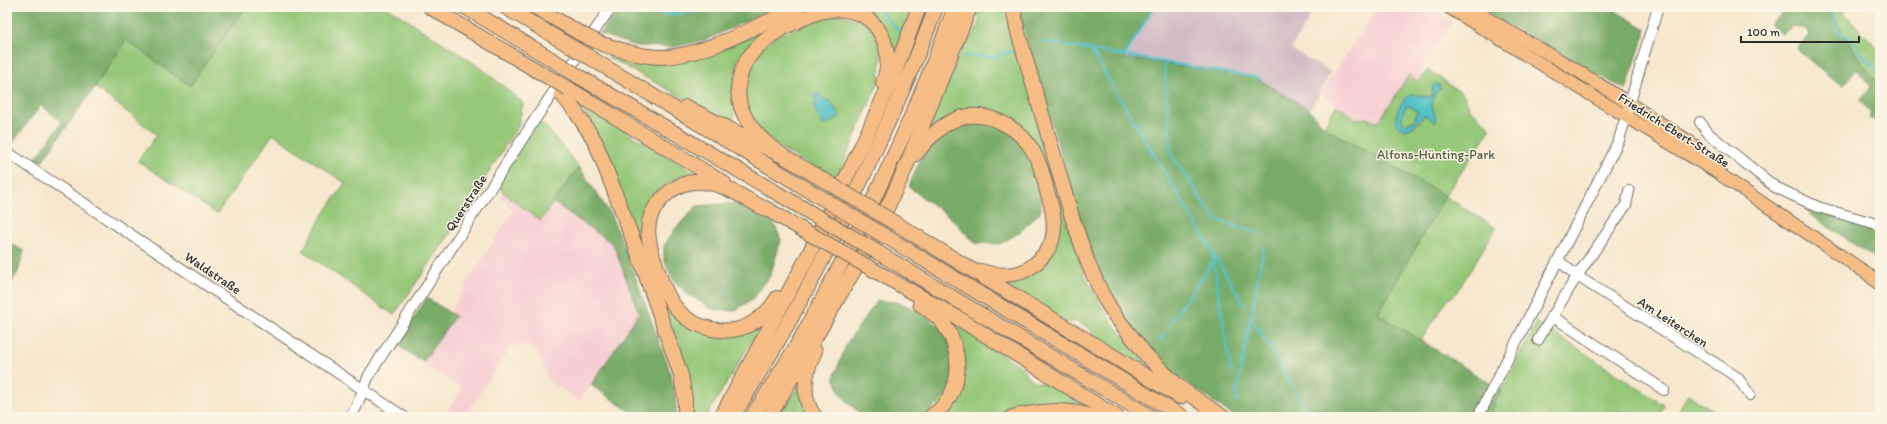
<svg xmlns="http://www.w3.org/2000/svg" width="1887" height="424" viewBox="0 0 1887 424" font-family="Itim,sans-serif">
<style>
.built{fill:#f7cfd2}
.industrial{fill:#d2bdc6}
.green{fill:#95c878;stroke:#607a52;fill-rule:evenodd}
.forest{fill:#78ac68;stroke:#526c4a}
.water{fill:#53c1c7;stroke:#3f7679;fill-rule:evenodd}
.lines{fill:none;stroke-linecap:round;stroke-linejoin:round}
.stream{stroke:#53c1c7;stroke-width:2.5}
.minor-casing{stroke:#726d64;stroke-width:12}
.major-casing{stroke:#726d64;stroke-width:14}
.highway-casing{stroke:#726d64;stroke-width:16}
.minor{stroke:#fff;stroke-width:10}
.major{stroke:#f6be86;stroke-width:12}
.highway{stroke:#f6be86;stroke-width:14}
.highway-bridge-casing{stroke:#726d64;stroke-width:16;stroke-linecap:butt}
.highway-bridge{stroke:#f6be86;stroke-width:14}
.labels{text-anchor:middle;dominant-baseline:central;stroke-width:3;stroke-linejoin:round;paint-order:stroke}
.street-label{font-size:13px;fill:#2b2b2b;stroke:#fcf5e5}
.park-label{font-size:13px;fill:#4b5a42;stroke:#fcf5e5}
</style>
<rect width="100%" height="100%" fill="#fcf5e5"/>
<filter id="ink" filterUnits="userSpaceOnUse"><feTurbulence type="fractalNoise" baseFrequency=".025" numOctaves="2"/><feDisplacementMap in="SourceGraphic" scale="8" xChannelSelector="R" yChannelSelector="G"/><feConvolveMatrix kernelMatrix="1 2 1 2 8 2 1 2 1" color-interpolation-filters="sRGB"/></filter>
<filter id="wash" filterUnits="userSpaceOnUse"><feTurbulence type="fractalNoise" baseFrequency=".012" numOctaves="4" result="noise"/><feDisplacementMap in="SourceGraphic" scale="16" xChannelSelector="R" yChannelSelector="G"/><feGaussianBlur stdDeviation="0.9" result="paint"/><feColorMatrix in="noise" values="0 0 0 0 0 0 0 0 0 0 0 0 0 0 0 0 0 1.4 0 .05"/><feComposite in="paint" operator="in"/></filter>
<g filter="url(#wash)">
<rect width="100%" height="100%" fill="#f6e7ce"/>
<path class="built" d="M1378 7H1428L1452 22 1419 71 1422 74 1417 81 1409 76 1378 123 1366 118 1357 119 1321 93Z
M504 192 540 221 553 202 613 244 639 313 580 401 549 381 537 351 530 346H511L464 417H444L462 389 422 363 455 316 450 312 513 210 500 197Z"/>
<path class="industrial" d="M1152 7H1315L1291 49 1331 72 1310 110 1255 77 1123 58Z"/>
<path class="green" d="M245 7H387L480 67 523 103 518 126 450 234 394 315 303 251 321 218 345 183 273 134 217 214 138 161 157 135 95 87 126 40 190 86Z
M810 7H823C795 20 742 34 736 69 734 81 736 90 736 102 736 109 733 117 732 124L608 57 609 53 651 62 794 15Z
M851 7H913L895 53H893Z
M978 7H1007L1070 231 1085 276 1113 324 1154 373 1093 338 1091 329 1075 321 1068 323 997 281 1047 258 1049 182 929 129 966 39 973 37 980 19 976 13Z
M1827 7H1841L1845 14 1880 51V85L1863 65Z
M832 13 864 21 882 46 879 81 837 178 820 168 817 170 779 147 756 127 745 103V77L760 49 774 37Z
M1428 70 1463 94 1470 109 1491 128 1445 196 1496 228 1455 295 1448 299 1421 340 1378 314 1445 196 1324 127 1336 105 1357 119 1366 118 1378 123 1409 75 1417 81ZM1439 85 1440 88C1439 91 1435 93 1433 96 1428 105 1438 114 1435 122L1425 115 1415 126 1405 130 1396 119C1399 101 1405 99 1421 95L1426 97H1431L1434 87Z
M1407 105 1417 111 1415 120 1406 124 1402 122C1402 114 1402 111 1407 105Z
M582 106 696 173C680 175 670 180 658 191 614 230 664 289 689 325L763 322 765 324 747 349 706 417H690Z
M538 122 545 126 579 167 540 221 502 191 499 181Z
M938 313 1023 368C1027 379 1037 385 1049 383L1109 417 1091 412 1020 411 996 417H938Z
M1537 322 1664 405 1660 417H1488Z
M799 385 808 417H780Z
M1688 395 1724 417H1674Z"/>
<path class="forest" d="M7 7H245L190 86 126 40 95 87 37 168 31 165 62 122 41 105 8 149 7 148Z
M619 7H775L708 39 675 47 636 46 600 34Z
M1017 7H1152L1123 58 1255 77 1310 110 1324 127 1445 196 1378 314 1501 390 1488 417H1235L1169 370 1122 320 1092 260Z
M1476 7H1609L1646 29 1626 90Z
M1790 7H1827L1863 65 1880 85V122L1869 118 1871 113 1860 101 1871 87 1857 69 1843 85 1829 76 1796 49 1809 35 1806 29 1793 26 1782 34 1770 25Z
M967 121 994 123 1026 147 1039 176 1036 179 1041 202 1040 212 1020 232 1000 244 975 243 952 219 909 187C916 169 922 151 936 137 944 130 957 126 967 121Z
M579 167 609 212 620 236 668 366 674 388 677 417H638L591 385 639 313 613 244 553 202Z
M736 203 752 209 775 225 781 240 770 276 753 299 734 311 712 309 686 293 674 281 664 260V246L676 228 697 206Z
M1814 210 1880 232V261L1809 214Z
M8 242 24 251 18 272 7 289Z
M427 298 455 316 423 362 397 345Z
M877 301 896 302 923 312 946 335 954 368 948 391 933 409 922 417H863L841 395 834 377 847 343Z"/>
<path class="water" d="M1437 83 1440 88 1434 96 1432 107 1436 118 1435 122 1425 115C1418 121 1414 128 1405 130 1386 125 1401 97 1414 94L1426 97H1431L1433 92 1432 89 1435 84ZM1407 105 1417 111 1415 121 1406 124 1402 122C1402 114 1402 111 1407 105Z
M819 93 821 98 831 101 840 117 824 126 814 109 817 101 814 96Z"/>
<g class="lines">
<path class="stream" d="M876 7 896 28 901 32
M1829 7 1838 30 1853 40 1860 53 1880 71
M623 10 652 14H678L730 7
M1044 42 1259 78
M1091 50 1245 306
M1125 55 1154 7
M963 56 994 57 1013 51
M1164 62 1171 154 1215 219 1257 233
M1212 253 1231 371 1233 372
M1252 318 1311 417
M1168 327 1213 261
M1161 340 1165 333
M1237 401 1236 396 1264 246"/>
</g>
</g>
<g filter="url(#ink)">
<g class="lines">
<g class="minor-casing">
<path id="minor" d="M1700 122 1709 134 1775 187 1818 207 1880 225
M7 152 404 417
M1558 260 1577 276 1737 377 1750 395
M1552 316 1664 390
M1538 340 1577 276 1626 205 1629 191
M351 417 357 405 369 375 534 121 611 7
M1478 417 1619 140 1658 7"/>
</g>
<g class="major-casing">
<path id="major" d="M1448 7 1715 171 1868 274 1880 285
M1468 7 1578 71 1690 142 1720 166"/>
</g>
<g class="highway-casing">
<path id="highway" d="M430 7 553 80
M465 7 561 65
M505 7 572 47
M535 7 581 34
M1013 7 1017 29 1072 217 1088 263 1103 296 1116 317 1147 356 1179 387 1223 417
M602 44C621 50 639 56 659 57 700 58 760 25 797 7
M589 57 820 197
M578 76 811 213
M569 89 724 183
M561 94 576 112 595 141 637 250 681 375 685 399V417
M686 107 785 157 827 182
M916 154C926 141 937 128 952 121 981 107 1017 124 1033 151 1040 163 1044 177 1047 191 1051 204 1056 221 1053 236 1051 248 1041 260 1031 267 1018 277 996 276 981 271
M785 157C778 152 770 147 764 141 718 97 738 50 789 25 806 17 824 7 844 10 881 14 895 51 883 83
M765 208 803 230
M772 212C750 203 728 184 703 182 689 181 677 185 667 194 640 217 647 242 658 271 662 283 666 294 673 304 690 329 729 339 754 322 764 316 771 308 777 298
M895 223 1180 397
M888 238 1183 417
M879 253 1151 417
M872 269 958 318 1117 417
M920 304C927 309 936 315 941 321 965 349 964 396 930 417
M721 417 807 258 862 145 893 77 919 7
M732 417C786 333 832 245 873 155 896 106 918 57 936 7
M752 417C768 391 785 366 800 340 860 233 913 122 955 7
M769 417 874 236 905 169 970 7
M815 417C800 396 805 373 815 351
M1012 417C1037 411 1068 407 1093 417"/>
</g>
<use href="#minor" class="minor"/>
<use href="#major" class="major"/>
<use href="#highway" class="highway"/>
<g class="highway-bridge-casing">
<path id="highway-bridge" d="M581 34 602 44
M572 47 589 57
M561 65 578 76
M553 80 569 89
M827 182 895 223
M820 197 888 238
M811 213 879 253
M803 230 872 269"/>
</g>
<use href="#highway-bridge" class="highway-bridge"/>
</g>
</g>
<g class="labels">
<g class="street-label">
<text transform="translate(1674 130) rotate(32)">Friedrich-Ebert-Straße</text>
<text transform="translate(466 203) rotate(-57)">Querstraße</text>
<text transform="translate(213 273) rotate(34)">Waldstraße</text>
<text transform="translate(1673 322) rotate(33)">Am Leiterchen</text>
</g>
<g class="park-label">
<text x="1436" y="154">Alfons-Hünting-Park</text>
</g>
</g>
<rect width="1887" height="424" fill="none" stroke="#fcf5e5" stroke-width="24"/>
<path d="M1741 36v6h118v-6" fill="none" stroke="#2b2b2b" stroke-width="2"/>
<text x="1747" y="36" font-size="12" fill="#2b2b2b" stroke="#fcf5e5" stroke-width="3" paint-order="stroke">100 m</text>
</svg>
